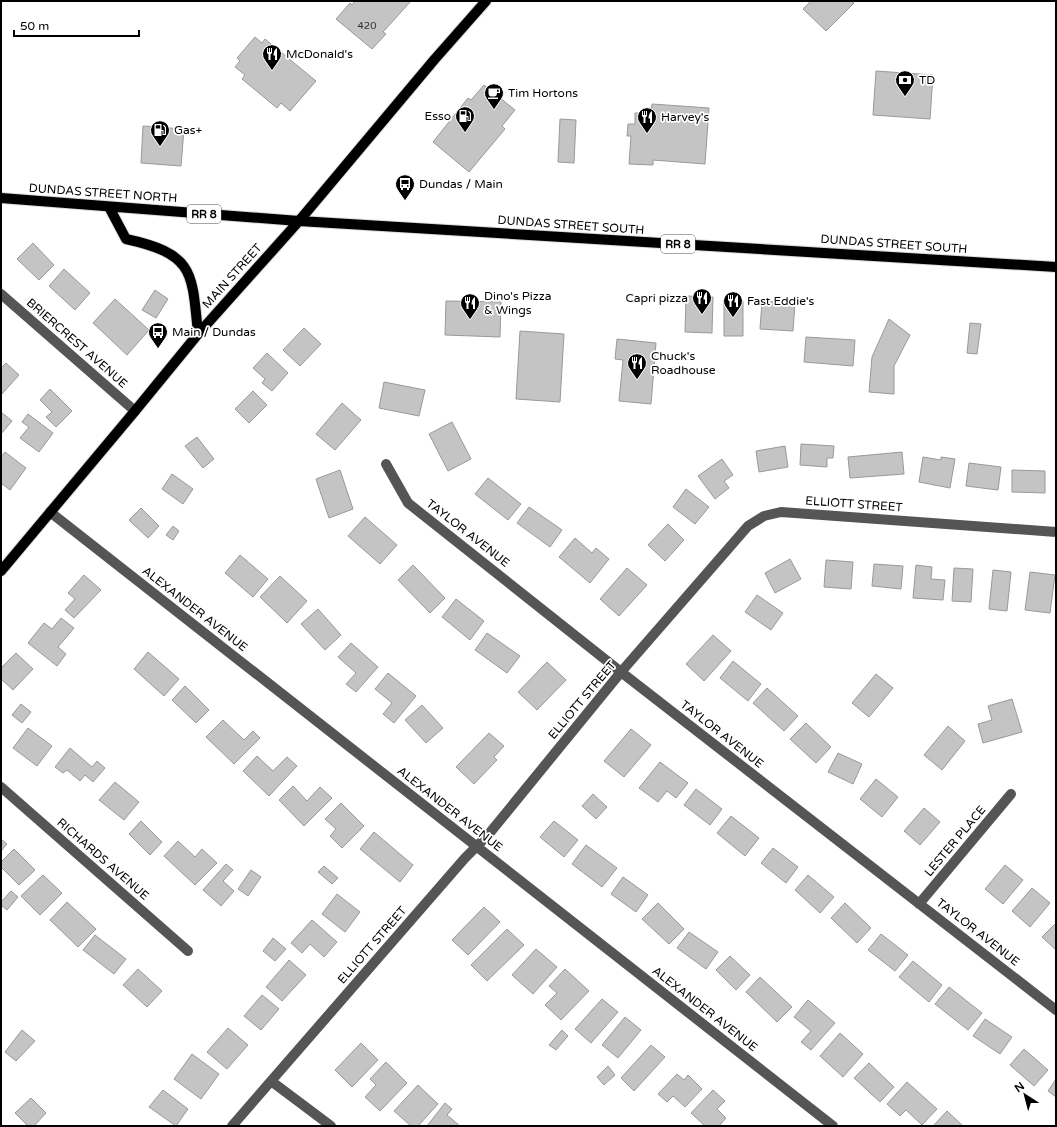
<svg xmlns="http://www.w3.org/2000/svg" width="1057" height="1127" viewBox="0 0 1057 1127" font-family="'Varela Round',sans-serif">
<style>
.building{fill:#c4c4c4;stroke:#999}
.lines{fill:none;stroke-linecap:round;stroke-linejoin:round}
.major-casing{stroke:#dbdbdb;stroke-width:12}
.minor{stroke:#555;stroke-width:10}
.major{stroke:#000;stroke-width:10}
.labels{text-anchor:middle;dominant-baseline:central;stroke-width:3.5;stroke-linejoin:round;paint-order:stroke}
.number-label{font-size:10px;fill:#313131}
.shield{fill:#fff;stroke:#4c4c4c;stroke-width:1}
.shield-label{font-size:11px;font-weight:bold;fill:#000}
.poi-label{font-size:12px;fill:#000;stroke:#fff;text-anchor:start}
.street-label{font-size:12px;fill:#000;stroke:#fff}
</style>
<rect width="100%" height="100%" fill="#fff"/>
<path class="building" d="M355 1H411L383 32 386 34 372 49 336 19 350 3 352 5Z
M811 1H851L854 3 826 31 803 9Z
M255 37 262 43 265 39 316 81 290 111 281 103 277 108 242 79 245 75 235 67 240 61 237 58Z
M876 71 933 75 930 119 873 115Z
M484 85 515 110 502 126 505 129 469 172 433 142 468 98 471 100Z
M652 104 709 108 705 164 653 160V165L629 164 631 136H627L628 124H635V113H651Z
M560 119 576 120 574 163 558 162Z
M143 126 184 129 181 166 141 163Z
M33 243 54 265 39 280 17 259Z
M64 269 90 293 75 310 49 286Z
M155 290 168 299 156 318 142 310Z
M686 296 713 297 712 333 685 332Z
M115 299 149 330 127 355 93 323Z
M724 300 743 301V336H724Z
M446 301 501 302 500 337 445 335Z
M762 301 795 303 793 331 760 329Z
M889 319 910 335 894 366V394L869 392 872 357Z
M970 323 981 324 977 354 967 353Z
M304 328 321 344 300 366 283 350Z
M520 331 564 334 560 402 516 399Z
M806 337 855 340 853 366 804 362Z
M617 339 656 343 651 404 619 401 623 360 615 359Z
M267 353 288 373 272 391 262 383 265 379 253 368Z
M6 363 19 375 1 395V368Z
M384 382 425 390 419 416 379 408Z
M50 389 72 411 56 427 46 417 52 412 40 400Z
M253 391 267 405 249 423 235 409Z
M342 403 361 420 335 450 316 434Z
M1 412 12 421 1 434Z
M28 414 53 433 39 452 20 438 29 427 22 422Z
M452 422 471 459 448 471 429 434Z
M197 437 214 459 203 468 185 446Z
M801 444 834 446 833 458H827V467L800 465Z
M785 446 788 467 759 472 756 451Z
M5 452 26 468 10 490 1 483V457Z
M902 452 904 474 850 478 848 457Z
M923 457 941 460V457L955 459 950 488 919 482Z
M722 459 733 475 724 481 729 488 715 499 698 476Z
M969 463 1001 467 998 490 966 486Z
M340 470 353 509 329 518 316 479Z
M1012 470 1045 471V493L1012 492Z
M172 474 193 489 183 504 162 489Z
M488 478 521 504 508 520 475 494Z
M686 489 709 507 695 524 673 507Z
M529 507 562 530 550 547 517 523Z
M141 508 159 526 148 538 129 520Z
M365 517 397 545 380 564 348 536Z
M668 524 684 540 665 561 648 545Z
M173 526 179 531 173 540 166 535Z
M575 538 592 553 596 548 609 559 590 583 559 557Z
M240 555 268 579 253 597 225 573Z
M790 559 801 579 775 593 765 573Z
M826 560 853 562 851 589 824 587Z
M874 564 903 566 901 589 872 586Z
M413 565 445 598 430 613 398 580Z
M916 565 932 567 931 579 945 580 943 600 913 598Z
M627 568 647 585 619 616 600 599Z
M954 568 973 569 971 602 952 601Z
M993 570 1011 572 1007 611 989 609Z
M1030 572 1055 575 1050 613 1025 610Z
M84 575 101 590 74 618 65 610 75 599 68 593Z
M280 576 307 601 287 623 260 597Z
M757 595 783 613 771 630 745 612Z
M456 599 484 621 470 640 442 617Z
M318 609 341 635 325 650 301 624Z
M61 618 74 628 58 647 66 654 57 666 28 643 44 623 52 629Z
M487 633 520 656 507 673 475 650Z
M713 635 731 651 704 681 686 664Z
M351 643 378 667 356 692 346 684 356 673 338 657Z
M148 652 179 679 164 696 134 669Z
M16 653 33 669 13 690 1 679V668Z
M733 661 761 684 748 701 720 678Z
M547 662 566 680 537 710 518 692Z
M388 673 416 696 394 723 383 714 392 703 375 689Z
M876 674 893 688 869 717 852 703Z
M185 686 209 710 196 723 172 700Z
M767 688 798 716 784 731 753 703Z
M1012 699 1022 732 983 743 978 724 992 720 988 706Z
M21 704 31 712 22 723 12 715Z
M422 705 443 728 426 743 405 720Z
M223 720 244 740 253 731 260 738 234 764 206 737Z
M806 723 831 747 816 763 790 739Z
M948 726 965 741 942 770 924 755Z
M28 728 52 746 37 766 13 748Z
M631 729 651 745 624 777 604 761Z
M489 733 504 746 494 757 497 760 474 784 456 767Z
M70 748 92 767 97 761 105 768 93 782 85 775 80 781 67 770 63 773 55 767Z
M838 753 862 764 853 784 828 772Z
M257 756 273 771 287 757 297 766 269 796 243 771Z
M660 762 688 783 676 798 667 791 658 802 639 788Z
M876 779 898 797 882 817 860 799Z
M115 782 139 802 124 820 99 800Z
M293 786 307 801 320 787 332 798 304 826 279 800Z
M696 789 722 809 710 825 684 805Z
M593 794 607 807 596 819 582 806Z
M341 803 364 826 342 848 330 836 336 829 325 819Z
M924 808 940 822 920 845 904 831Z
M731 816 759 838 745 856 717 833Z
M141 821 162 842 150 855 129 834Z
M554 821 578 840 564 857 540 837Z
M374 832 413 865 400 882 360 849Z
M1 839 7 844 1 851Z
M178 841 195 857 202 849 217 863 195 885 164 856Z
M586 845 617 868 602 887 572 864Z
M773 848 798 867 786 883 761 863Z
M14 849 35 870 19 885 1 867V862Z
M226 864 233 870 223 881 234 891 221 906 203 890Z
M1005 865 1023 880 1003 904 985 889Z
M324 866 338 878 332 884 318 872Z
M251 870 261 877 248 896 238 889Z
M43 875 62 893 40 915 21 896Z
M808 875 834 897 820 913 795 890Z
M623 877 648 895 636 912 611 894Z
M1032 888 1050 903 1030 927 1012 911Z
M11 891 18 897 7 910 1 905V902Z
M337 894 360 912 345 932 322 914Z
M67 902 96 929 78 947 50 920Z
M658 903 684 929 669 944 642 919Z
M845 903 871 928 857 943 831 918Z
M484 907 500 922 468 955 452 940Z
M312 920 337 942 324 957 310 944 302 953 291 943Z
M1056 923V950L1042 937Z
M507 929 524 945 487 981 471 965Z
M689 932 718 952 706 969 677 948Z
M881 934 908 955 895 971 868 950Z
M95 935 126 959 114 974 83 950Z
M273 938 286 949 275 961 263 951Z
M536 949 557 967 533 994 512 975Z
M730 956 750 975 736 990 716 970Z
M289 960 306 975 282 1001 266 987Z
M913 961 942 985 929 1002 899 977Z
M138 969 162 991 147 1007 123 985Z
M565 969 589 991 561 1020 545 1005 557 993 549 986Z
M760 977 792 1007 777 1022 746 992Z
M949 987 982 1013 968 1030 935 1004Z
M262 995 279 1009 261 1030 244 1016Z
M602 999 618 1012 591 1043 575 1029Z
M808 1000 835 1023 811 1050 801 1042 811 1031 794 1017Z
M625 1017 641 1030 618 1058 602 1045Z
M985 1019 1012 1037 1000 1054 973 1036Z
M228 1028 248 1045 227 1069 207 1052Z
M22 1030 35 1041 16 1061 5 1052Z
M562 1030 568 1036 556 1050 549 1045Z
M840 1033 863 1054 843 1077 820 1056Z
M361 1043 378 1060 352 1087 335 1070Z
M651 1045 665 1057 634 1091 621 1078Z
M1024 1049 1048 1070 1034 1086 1010 1065Z
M192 1054 219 1074 201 1099 174 1079Z
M386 1062 407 1083 380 1111 365 1097 376 1085 370 1079Z
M869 1063 894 1087 880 1102 854 1078Z
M608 1066 615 1075 604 1085 597 1077Z
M677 1074 684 1080 688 1075 702 1089 685 1107 673 1096 667 1102 658 1094Z
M1056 1079V1097L1048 1091Z
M907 1082 937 1109 922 1125 906 1110 900 1116 887 1104Z
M418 1085 438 1104 418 1126H411L394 1111Z
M163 1090 188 1109 176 1126 149 1107Z
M713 1090 725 1101 717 1109 726 1118 719 1126H705L691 1113Z
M31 1098 46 1113 34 1126H28L15 1113Z
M445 1103 452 1109 447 1115 460 1126H427Z
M947 1111 963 1126H933Z"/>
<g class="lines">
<g class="major-casing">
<path id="major" d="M1 198 299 221 1056 267
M109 207 126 239C194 254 192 271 198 334
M1 571 135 411 198 334 299 221 434 60 486 1"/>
</g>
<path class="minor" d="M1 294 135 411
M386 464 408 503 621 672 1056 1010
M50 512 833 1126
M1 787 188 951
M919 904 1011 794
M271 1081 331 1126
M232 1126 465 858 488 835 621 672 748 526 764 516 781 512 1056 532"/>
<use href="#major" class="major"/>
</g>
<defs>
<g id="restaurant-pin" transform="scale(1)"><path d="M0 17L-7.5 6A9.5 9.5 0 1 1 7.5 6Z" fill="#000" stroke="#fff"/><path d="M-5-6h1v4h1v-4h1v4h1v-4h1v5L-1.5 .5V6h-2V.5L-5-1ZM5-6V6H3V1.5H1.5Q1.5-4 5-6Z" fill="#fff"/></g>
<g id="bank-pin" transform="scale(1)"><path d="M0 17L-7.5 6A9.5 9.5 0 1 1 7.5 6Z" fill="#000" stroke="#fff"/><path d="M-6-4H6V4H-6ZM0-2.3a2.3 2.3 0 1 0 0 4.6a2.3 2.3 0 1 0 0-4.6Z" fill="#fff"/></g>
<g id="cafe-pin" transform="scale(1)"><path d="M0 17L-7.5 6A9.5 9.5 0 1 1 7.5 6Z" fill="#000" stroke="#fff"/><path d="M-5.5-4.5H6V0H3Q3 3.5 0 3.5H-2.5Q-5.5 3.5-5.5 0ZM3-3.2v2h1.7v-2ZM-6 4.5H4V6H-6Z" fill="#fff"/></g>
<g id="fuel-pin" transform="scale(1)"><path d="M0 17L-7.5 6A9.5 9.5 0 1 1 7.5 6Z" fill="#000" stroke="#fff"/><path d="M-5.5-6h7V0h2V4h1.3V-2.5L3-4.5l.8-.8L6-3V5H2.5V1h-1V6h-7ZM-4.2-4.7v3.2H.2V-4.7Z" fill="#fff"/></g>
<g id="bus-pin" transform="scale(1)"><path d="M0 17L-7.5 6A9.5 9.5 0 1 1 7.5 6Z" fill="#000" stroke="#fff"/><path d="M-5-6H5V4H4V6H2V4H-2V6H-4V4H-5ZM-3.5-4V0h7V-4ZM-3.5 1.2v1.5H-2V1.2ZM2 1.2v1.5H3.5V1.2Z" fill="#fff"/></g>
</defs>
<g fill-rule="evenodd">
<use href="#restaurant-pin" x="272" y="54"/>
<use href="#bank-pin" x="905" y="80"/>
<use href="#cafe-pin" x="494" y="93"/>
<use href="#fuel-pin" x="465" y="116"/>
<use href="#restaurant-pin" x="647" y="117"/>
<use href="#fuel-pin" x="160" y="130"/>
<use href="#bus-pin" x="405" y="184"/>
<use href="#restaurant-pin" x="702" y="298"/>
<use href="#restaurant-pin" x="733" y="301"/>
<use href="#restaurant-pin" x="470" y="303"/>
<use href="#bus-pin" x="158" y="332"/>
<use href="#restaurant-pin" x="637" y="363"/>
</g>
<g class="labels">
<g class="number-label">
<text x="367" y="26">420</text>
</g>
<g class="shield">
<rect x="187" y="205" width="34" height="18" rx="3"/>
<rect x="661" y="235" width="34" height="18" rx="3"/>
</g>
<g class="shield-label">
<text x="204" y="214">RR 8</text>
<text x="678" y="244">RR 8</text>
</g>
<g class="poi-label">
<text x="286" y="54">McDonald's</text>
<text x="919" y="80">TD</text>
<text x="508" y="93">Tim Hortons</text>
<text x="451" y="116" text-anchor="end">Esso</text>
<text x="661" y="117">Harvey's</text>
<text x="174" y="130">Gas+</text>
<text x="419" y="184">Dundas / Main</text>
<text x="484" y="296">Dino's Pizza<tspan x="484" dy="14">&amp; Wings</tspan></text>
<text x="688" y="298" text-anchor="end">Capri pizza</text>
<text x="747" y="301">Fast Eddie's</text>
<text x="172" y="332">Main / Dundas</text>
<text x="651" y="356">Chuck's<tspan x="651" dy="14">Roadhouse</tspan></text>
</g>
<g class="street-label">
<text transform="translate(103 193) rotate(4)">DUNDAS STREET NORTH</text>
<text transform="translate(571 225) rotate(4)">DUNDAS STREET SOUTH</text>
<text transform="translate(894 244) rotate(4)">DUNDAS STREET SOUTH</text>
<text transform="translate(232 276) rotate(-48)">MAIN STREET</text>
<text transform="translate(77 343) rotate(41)">BRIERCREST AVENUE</text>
<text transform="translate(854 504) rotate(4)">ELLIOTT STREET</text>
<text transform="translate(468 533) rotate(38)">TAYLOR AVENUE</text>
<text transform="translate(195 609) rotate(38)">ALEXANDER AVENUE</text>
<text transform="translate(582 700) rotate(-50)">ELLIOTT STREET</text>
<text transform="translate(722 734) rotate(38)">TAYLOR AVENUE</text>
<text transform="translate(450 809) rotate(38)">ALEXANDER AVENUE</text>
<text transform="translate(955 841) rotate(-50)">LESTER PLACE</text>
<text transform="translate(103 859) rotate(41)">RICHARDS AVENUE</text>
<text transform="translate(978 932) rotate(38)">TAYLOR AVENUE</text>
<text transform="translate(372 945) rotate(-49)">ELLIOTT STREET</text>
<text transform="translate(705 1009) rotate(38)">ALEXANDER AVENUE</text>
</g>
</g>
<rect width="1057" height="1127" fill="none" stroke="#000000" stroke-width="4"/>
<g transform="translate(1025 1095) rotate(324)" stroke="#ffffff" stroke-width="3" paint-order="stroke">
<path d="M0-3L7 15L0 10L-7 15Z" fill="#000000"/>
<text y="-6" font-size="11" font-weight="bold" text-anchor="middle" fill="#000000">N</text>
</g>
<path d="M14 30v6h125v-6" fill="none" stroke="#000000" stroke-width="2"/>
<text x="20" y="30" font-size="12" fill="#000000" stroke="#ffffff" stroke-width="3" paint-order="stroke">50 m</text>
</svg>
